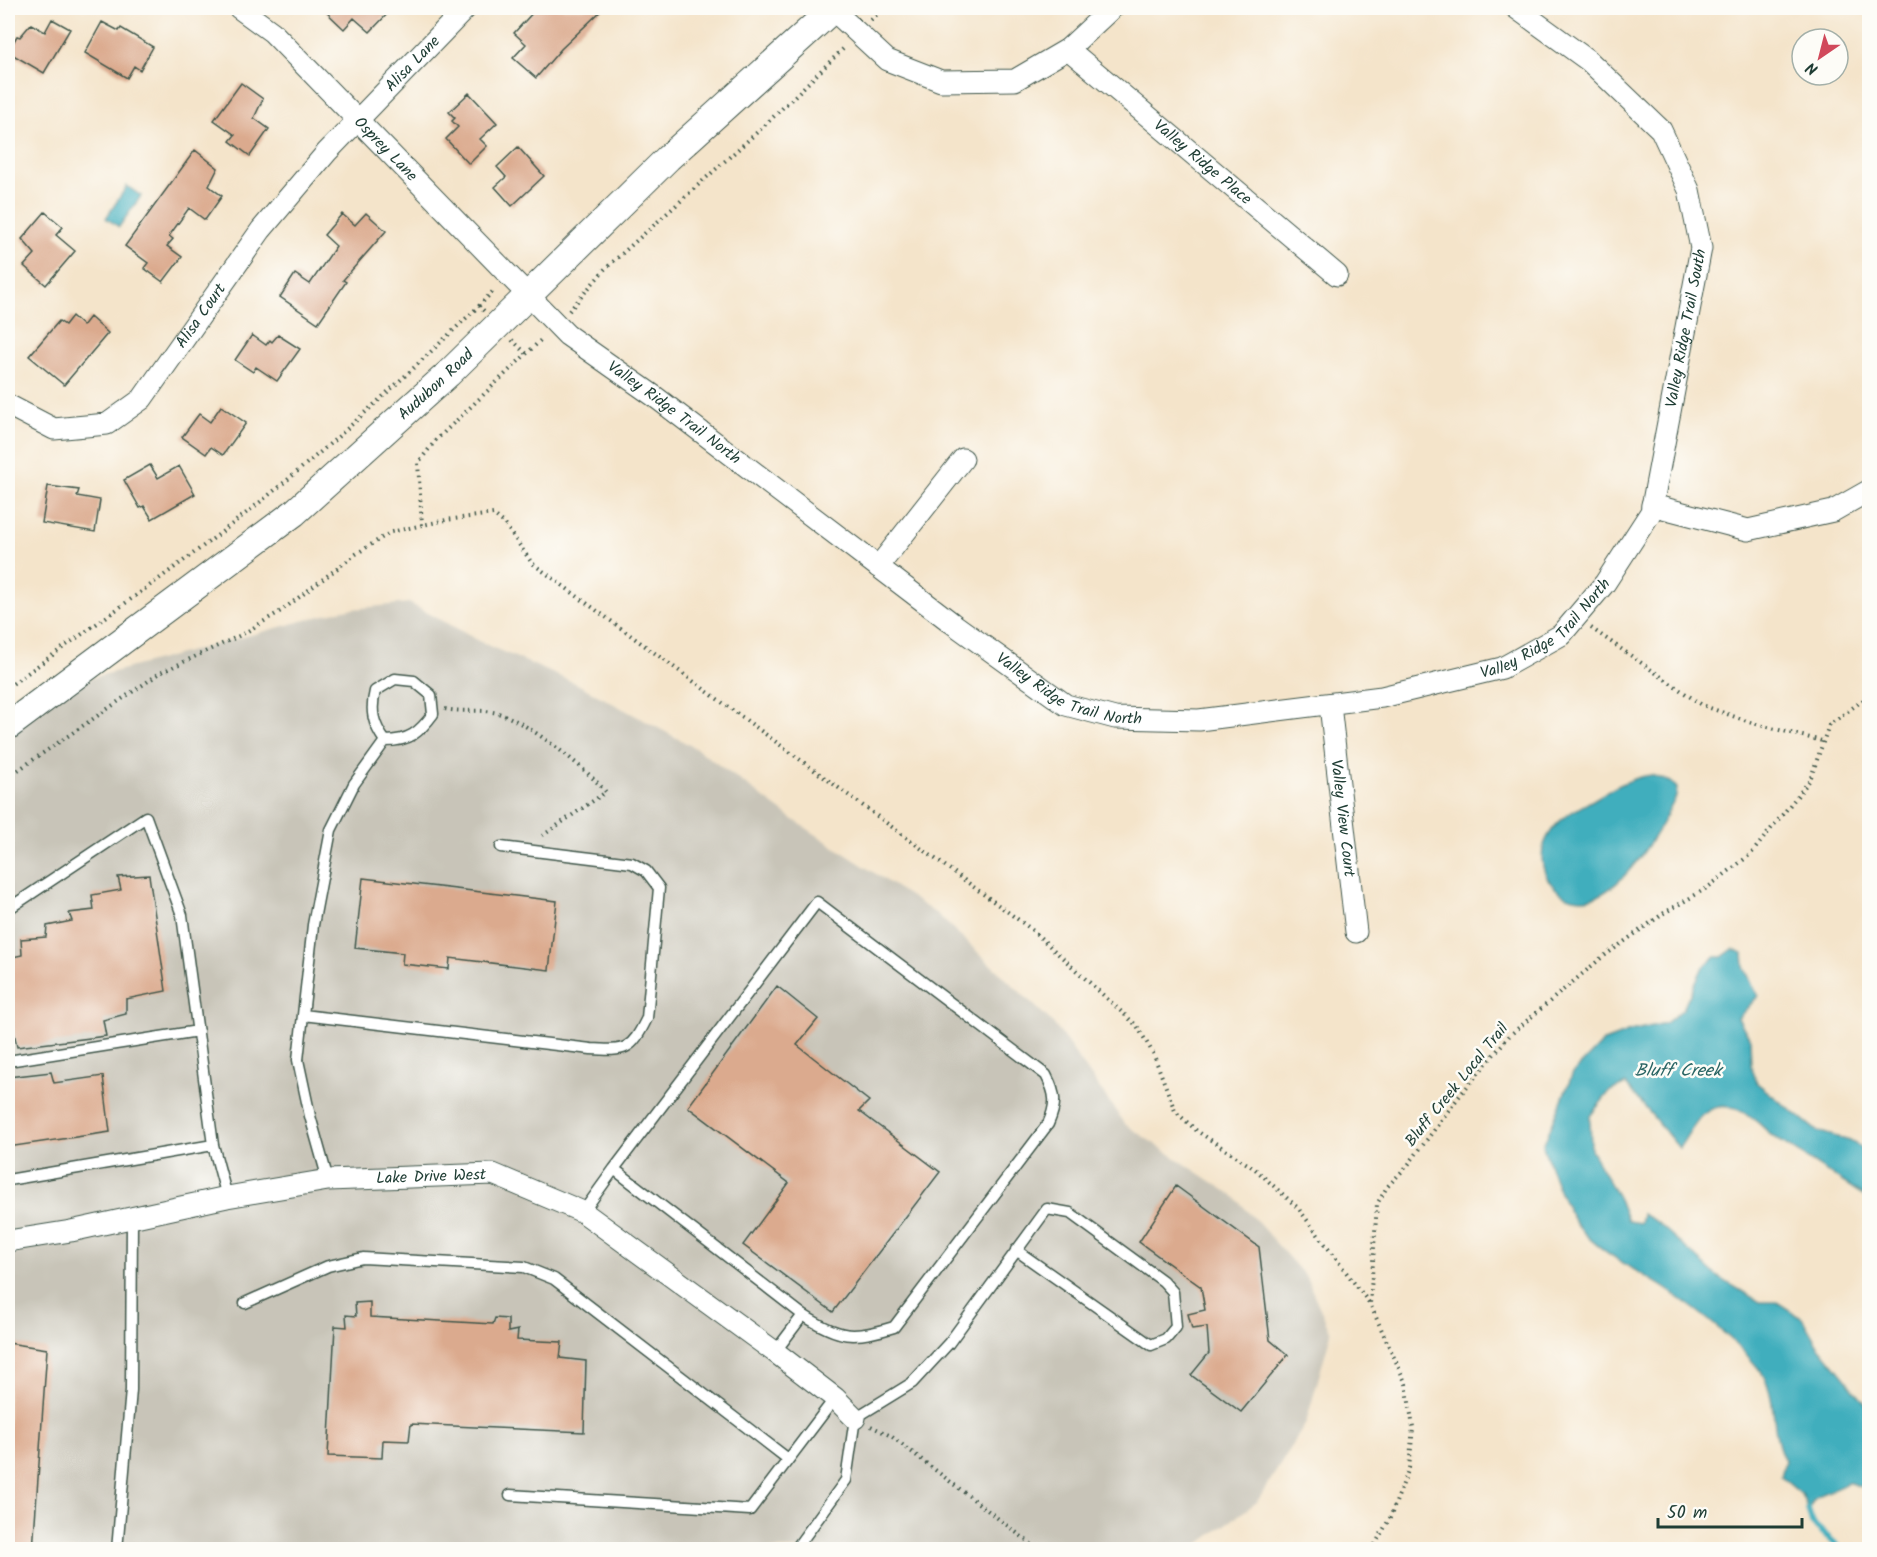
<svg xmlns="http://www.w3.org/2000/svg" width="1877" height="1557" viewBox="0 0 1877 1557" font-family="Kalam,sans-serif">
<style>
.industrial{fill:#c8c4b8}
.water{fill:#3faebd;stroke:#2f7678;stroke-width:1.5}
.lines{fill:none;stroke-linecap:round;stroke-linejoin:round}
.stream{stroke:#3faebd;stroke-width:6}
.building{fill:#dbaa8e}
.service-casing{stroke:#3f564a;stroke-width:13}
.minor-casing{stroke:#3f564a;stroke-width:23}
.tertiary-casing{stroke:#3f564a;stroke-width:29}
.path{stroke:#3f564a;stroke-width:4;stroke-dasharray:1.5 4.5;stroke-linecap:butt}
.service{stroke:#fff;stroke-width:10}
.minor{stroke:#fff;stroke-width:21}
.tertiary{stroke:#fff;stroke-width:27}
.labels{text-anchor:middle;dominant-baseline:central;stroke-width:5;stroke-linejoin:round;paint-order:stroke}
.street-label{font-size:16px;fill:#1f3d34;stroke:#fdfcf7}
.water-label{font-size:18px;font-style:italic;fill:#2a6564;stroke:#fdfcf7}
</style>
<rect width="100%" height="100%" fill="#fdfcf7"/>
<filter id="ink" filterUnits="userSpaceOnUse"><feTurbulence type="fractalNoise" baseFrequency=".0167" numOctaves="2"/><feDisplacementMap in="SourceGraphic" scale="12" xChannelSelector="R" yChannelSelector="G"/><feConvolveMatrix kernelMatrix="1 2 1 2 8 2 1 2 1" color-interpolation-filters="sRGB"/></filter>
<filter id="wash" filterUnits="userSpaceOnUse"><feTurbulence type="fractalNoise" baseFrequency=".008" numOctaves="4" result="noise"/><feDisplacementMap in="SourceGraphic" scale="24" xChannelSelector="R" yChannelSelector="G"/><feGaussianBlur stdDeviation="1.35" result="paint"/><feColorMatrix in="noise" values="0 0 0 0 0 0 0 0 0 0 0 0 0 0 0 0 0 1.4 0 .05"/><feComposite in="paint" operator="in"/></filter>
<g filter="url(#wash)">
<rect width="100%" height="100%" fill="#f4e4ca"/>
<path class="industrial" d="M409 603 485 644 577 684 697 749 794 820 938 915 1053 1023 1126 1125 1235 1197 1306 1277 1331 1333 1306 1423 1257 1502 1200 1543 1184 1549 8 1550V726L62 686 343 610Z"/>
<path class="water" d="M127 186 141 196 119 227 106 218Z
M1651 775 1671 782 1677 788 1676 797C1661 827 1632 878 1601 894 1561 914 1526 868 1550 833 1560 817 1577 809 1593 800 1611 789 1630 778 1651 775Z
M1733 949 1743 953 1744 967 1758 996 1738 1018 1750 1039 1751 1065 1757 1083 1817 1131 1850 1141 1869 1152V1199L1771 1135C1755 1118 1728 1095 1705 1113 1694 1121 1687 1137 1679 1148L1626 1084 1610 1091 1590 1116 1591 1150 1618 1197 1628 1221 1640 1223 1642 1214 1657 1222 1718 1277 1760 1302H1777L1802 1318 1817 1344 1869 1408V1441L1862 1461 1866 1476 1862 1487 1848 1482C1832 1494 1808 1491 1810 1514L1801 1494 1781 1477 1785 1460C1769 1434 1779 1394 1759 1369 1734 1338 1699 1311 1666 1289 1640 1272 1595 1250 1577 1225 1561 1202 1552 1172 1543 1146L1573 1073 1604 1041 1630 1031 1666 1023 1683 1009 1702 969 1714 957H1722Z"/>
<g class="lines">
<path class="stream" d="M1808 1508 1812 1523 1838 1546 1837 1550"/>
</g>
<g id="blocks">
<path class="building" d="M322 8H393L370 32 354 18 344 29Z
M537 8H604L561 49 536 78 513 58 526 44 514 33Z
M52 19 70 29 44 73 8 52 17 36 20 37 31 24 45 32Z
M102 22 119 31 121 28 153 47 140 70 134 66 127 78 85 53Z
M241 83 263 99 254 118 269 129 250 156 230 141 235 135 214 120Z
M469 93 497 123 480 139 487 146 469 164 446 139 458 127 452 121 455 118 449 112Z
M518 147 544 176 512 206 495 187 506 177 497 167Z
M195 150 218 168 209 186 222 196 205 220 189 208 169 236 173 239 167 246 182 257 163 282 144 268 148 263 125 246Z
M45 212 63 227 56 235 75 251 46 285 24 266 35 254 22 239Z
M366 213 386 231 343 280 346 282 318 323 280 297 295 274 310 284 336 246 324 235 342 214 355 225Z
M72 316 83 326 90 317 108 333 64 385 29 356 59 321 65 325Z
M252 335 266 345 270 340 272 342 278 335 300 349 277 381 256 367 253 372 235 360Z
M221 406 246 423 223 455 211 447 206 454 182 437 199 414 210 422Z
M150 465 158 478 179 466 195 494 152 519 144 506 140 508 124 480Z
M48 486 79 490 77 496 100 500 95 532 42 523Z
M149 875 166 991 126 999V1014L103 1020 106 1036 17 1047 8 1003V958L22 955 21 939 46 937 47 926 72 921 69 913 94 910 92 895 121 890 118 877Z
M363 878 557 901 549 970 450 958 449 969 402 964 403 953 355 948Z
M777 986 818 1019 797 1045 869 1101 859 1111 940 1172 833 1312 743 1245 789 1183 688 1107Z
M51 1072 54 1083 103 1076 110 1132 8 1147V1077Z
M1176 1186 1259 1247 1270 1340 1288 1355 1241 1412 1191 1375 1209 1353 1207 1327 1192 1329 1188 1314 1205 1310 1201 1287 1139 1242Z
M370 1302V1317L493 1324 495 1318 508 1319V1332L518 1330 517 1340 562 1342 560 1358 586 1361 584 1432 411 1424 409 1441 383 1440 382 1458 328 1456 335 1326 347 1327 346 1315 356 1316 355 1303Z
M8 1343 47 1349 33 1550H8Z"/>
</g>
</g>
<g filter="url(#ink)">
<use href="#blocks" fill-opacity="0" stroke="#3f564a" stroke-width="1.5"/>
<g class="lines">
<g class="service-casing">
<path id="service" d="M395 679 414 681 431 695 433 714C419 733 409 741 385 741 373 724 370 711 375 691Z
M8 909 146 817 182 915 213 1145
M303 1015 591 1049C626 1051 631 1051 647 1018L659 888 646 871 632 863 501 847
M8 1061 198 1031
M614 1169 817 902 1046 1075C1056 1094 1057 1104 1048 1124L894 1327C853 1340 839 1338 803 1315
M8 1180 213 1145 227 1197
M328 1180 310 1116 298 1060 313 925 331 830 354 784 385 741
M583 1212 614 1169 803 1315 775 1352
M245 1303 328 1266 363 1258 524 1267 554 1279 788 1459
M510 1495 750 1510 835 1398
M117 1550 131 1390 132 1219
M795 1550 846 1480 855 1418 912 1383 949 1343 1047 1209 1070 1213 1163 1281 1173 1292 1176 1327 1166 1339 1151 1345 1016 1250"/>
</g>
<g class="minor-casing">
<g id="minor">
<path id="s1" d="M239 8 272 32 567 335 654 396 952 623 1066 705 1115 718 1199 720 1382 697 1502 668 1561 635 1605 583 1651 512 1701 248 1689 190 1661 130 1589 61 1516 8"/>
<path d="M832 9 887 60 941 81 1015 80 1068 49 1112 8"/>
<path id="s2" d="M1068 49 1337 275"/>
<path id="s3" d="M8 405 54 429 107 424 142 399 261 230 327 152 466 8"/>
<path d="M1652 505 1748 530 1833 511 1870 490"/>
<path d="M878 567 963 459"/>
<path id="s4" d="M1330 705 1356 932"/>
<path id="s5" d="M8 1241 71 1231 227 1197 328 1180 493 1174 583 1212 775 1352 835 1398 855 1418"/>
</g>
</g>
<g class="tertiary-casing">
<g id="tertiary">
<path id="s6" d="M8 726 294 513 448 374 668 158 834 8"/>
</g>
</g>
<path class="path" d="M871 20 884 8
M479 306 495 289
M569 311 605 269 765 125 845 47
M512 340 527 354
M422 525 418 463 436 440 543 338
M1591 628 1702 705 1752 723 1822 741
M8 687C108 615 211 545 305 465 366 414 422 360 479 306L484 311
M445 709C464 713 483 708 501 714 530 724 587 769 606 792L542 836V839
M8 777 160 673 241 635 281 611 356 554 391 532 446 520 493 514 504 523 532 563 1031 929 1137 1026 1153 1053 1175 1111 1197 1131 1255 1169 1298 1208 1370 1304
M871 1426 891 1436 1039 1550
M1372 1550 1390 1518 1409 1468 1413 1427 1406 1384 1370 1304 1377 1204 1387 1187 1408 1165 1461 1094 1510 1035 1600 959 1664 913 1707 888 1751 854 1810 780 1829 725 1870 695"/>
<use href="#service" class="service"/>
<use href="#minor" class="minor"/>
<use href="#tertiary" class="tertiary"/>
</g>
</g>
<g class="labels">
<g class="street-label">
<text stroke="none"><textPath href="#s3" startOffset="580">Alisa Lane</textPath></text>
<text stroke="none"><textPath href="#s1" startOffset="204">Osprey Lane</textPath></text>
<text stroke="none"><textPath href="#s2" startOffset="176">Valley Ridge Place</textPath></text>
<text stroke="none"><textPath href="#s3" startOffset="250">Alisa Court</textPath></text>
<text stroke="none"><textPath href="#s1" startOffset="1935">Valley Ridge Trail South</textPath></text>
<text stroke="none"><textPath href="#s6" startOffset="548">Audubon Road</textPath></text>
<text stroke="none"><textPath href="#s1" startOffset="596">Valley Ridge Trail North</textPath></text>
<text stroke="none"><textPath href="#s1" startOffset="1586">Valley Ridge Trail North</textPath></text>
<text stroke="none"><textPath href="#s1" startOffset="1082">Valley Ridge Trail North</textPath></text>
<text stroke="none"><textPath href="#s4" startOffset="114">Valley View Court</textPath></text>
<text transform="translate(1457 1085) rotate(-51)">Bluff Creek Local Trail</text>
<text stroke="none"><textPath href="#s5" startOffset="429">Lake Drive West</textPath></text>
</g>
<g class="water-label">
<text x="1678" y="1071">Bluff Creek</text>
</g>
</g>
<rect width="1877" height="1557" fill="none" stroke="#fdfcf7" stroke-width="30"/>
<g transform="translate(1820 57) rotate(215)"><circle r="28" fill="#fdfcf7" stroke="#a4b0a9" stroke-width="1.5"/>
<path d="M0-4.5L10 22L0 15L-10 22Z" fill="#d1495b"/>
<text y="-9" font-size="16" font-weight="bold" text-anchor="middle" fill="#1f3d34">N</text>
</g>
<path d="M1658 1518v9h144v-9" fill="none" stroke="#1f3d34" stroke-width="3"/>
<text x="1667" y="1518" font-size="18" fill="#1f3d34" stroke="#fdfcf7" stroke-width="4.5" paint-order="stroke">50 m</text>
</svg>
